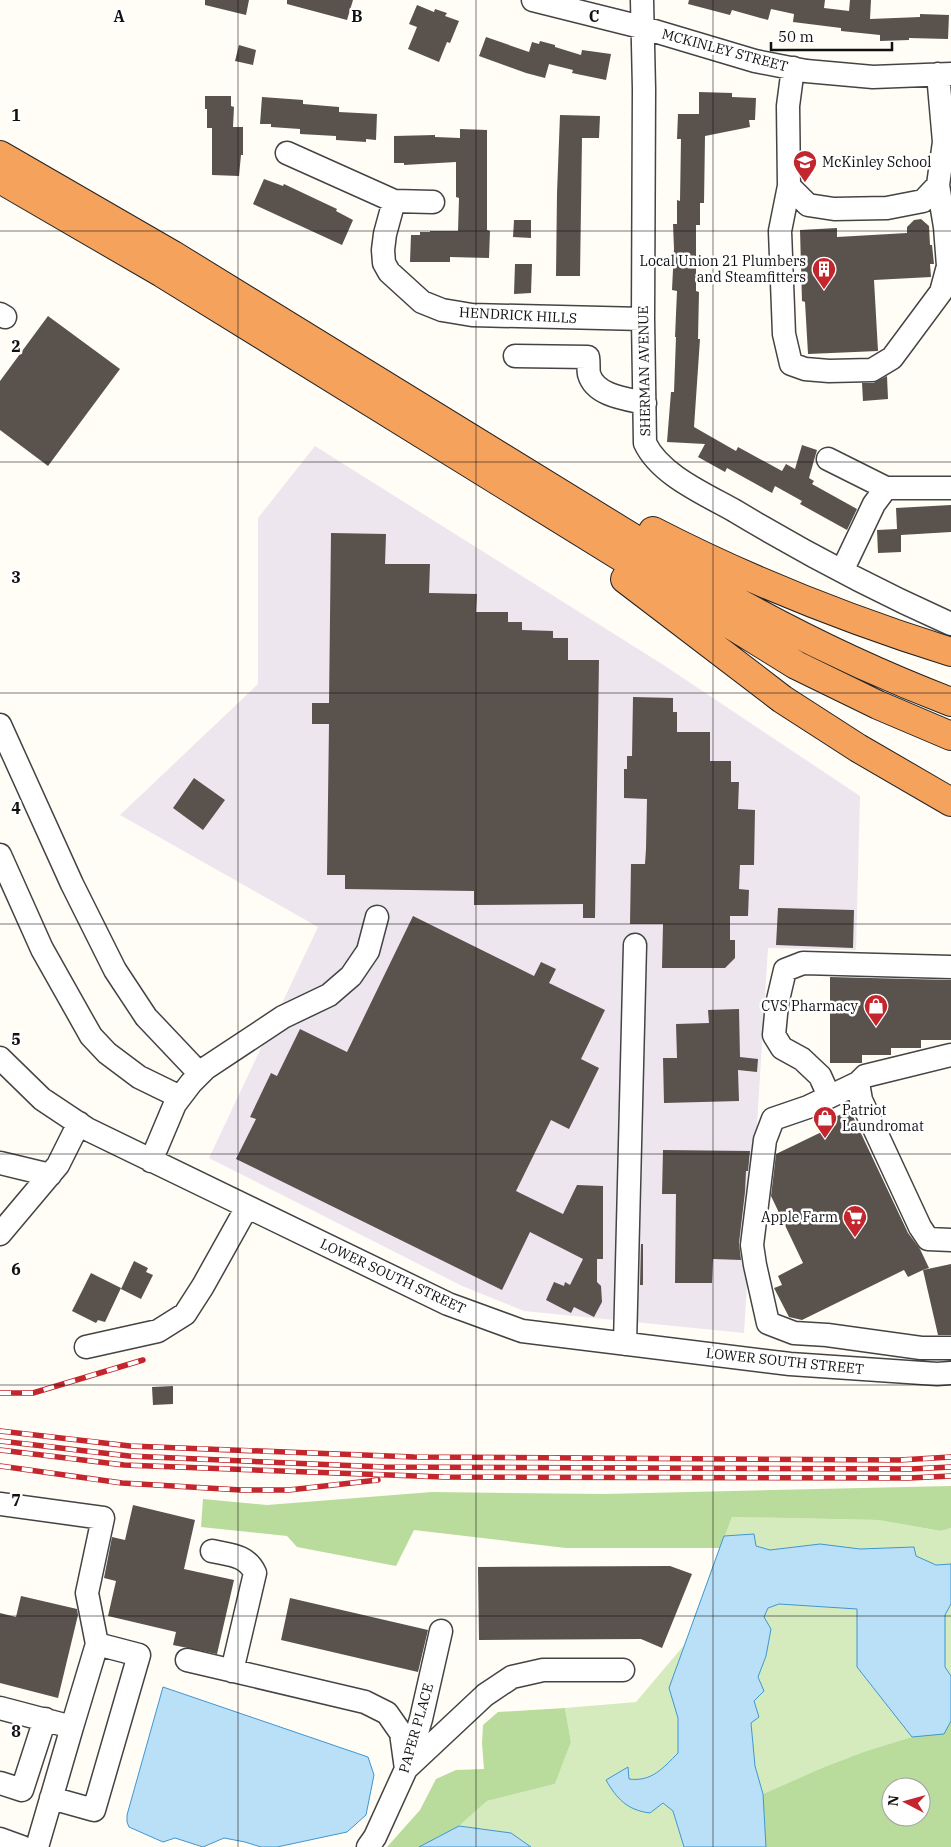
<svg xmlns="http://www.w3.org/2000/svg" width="951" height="1847" viewBox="0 0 951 1847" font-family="'IBM Plex Serif',serif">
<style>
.industrial{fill:#eee6ef}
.green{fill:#d5ebbd}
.forest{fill:#b9dc9c;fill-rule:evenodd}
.water{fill:#b9e0f7;stroke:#3f96cf}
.building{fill:#5a524d}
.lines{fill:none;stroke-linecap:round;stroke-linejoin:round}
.minor-casing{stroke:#444;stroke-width:25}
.highway-casing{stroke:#222;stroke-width:30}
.minor{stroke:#fff;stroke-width:22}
.highway{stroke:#f5a25d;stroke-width:28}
.rail-casing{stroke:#c4262e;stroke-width:5.5}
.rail{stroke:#fff;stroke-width:4;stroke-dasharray:11;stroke-linecap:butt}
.grid{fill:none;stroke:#111;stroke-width:1;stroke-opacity:0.55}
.labels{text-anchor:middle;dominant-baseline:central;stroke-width:5;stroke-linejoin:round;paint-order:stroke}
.street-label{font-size:14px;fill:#111;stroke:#fff}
.poi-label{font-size:14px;fill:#111;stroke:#fff;text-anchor:end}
.grid-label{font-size:16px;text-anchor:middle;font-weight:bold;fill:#111;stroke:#fff;stroke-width:5;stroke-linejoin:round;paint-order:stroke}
</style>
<rect width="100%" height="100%" fill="#fffdf5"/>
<path class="industrial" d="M315 446 662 664 860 796 856 950 768 948 744 1333 524 1311 462 1286 209 1158 318 927 120 815 258 684V518Z"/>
<path class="green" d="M732 1517 878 1520 941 1531 951 1528V1564L936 1565 916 1556 913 1547 860 1549 820 1544 770 1550 756 1546 754 1534 724 1536Z
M779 1604 858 1609 857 1667 912 1737 817 1770 763 1794 755 1766 751 1722 759 1717 754 1701 764 1691 758 1677 766 1656 764 1617 768 1608Z
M951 1604V1676L945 1667V1615Z
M685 1644 669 1688 678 1718V1753C663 1768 652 1782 629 1779L628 1767 606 1780 650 1813 663 1803 673 1811 684 1847H531L511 1833 459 1826 487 1801 555 1784 571 1742 565 1708 636 1702Z"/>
<path class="forest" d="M951 1486V1528L941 1531 878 1520 732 1517 720 1548H566L414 1530 396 1566 297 1547 287 1536 201 1527 203 1499 267 1505 432 1492 604 1494Z
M565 1708 571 1742 555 1784 487 1801 459 1826 419 1847H387L420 1810 436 1779 456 1770 484 1769 482 1743 483 1725 498 1712Z
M951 1721V1847H766L763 1794 817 1770 864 1752 912 1737 944 1733ZM891 1787H921V1817H891Z"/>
<path class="water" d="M754 1534 756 1546 770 1550 820 1544 860 1549 914 1547 916 1556 936 1565 951 1564V1604L945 1615V1667L951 1676V1721L944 1734 912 1737 857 1667V1609L779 1604 768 1608 764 1617 771 1629 766 1656 758 1677 764 1691 754 1701 759 1717 751 1723 755 1766 763 1794 766 1847H684L673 1811 663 1803 650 1813C627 1810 617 1799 606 1780L628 1767 629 1779C652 1782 663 1768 678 1753V1718L669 1688 724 1536Z
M163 1687 368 1757 374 1775 366 1815 347 1832 277 1847H261L245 1842 224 1838 203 1847 175 1838 163 1842 129 1827 127 1822V1815Z
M459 1826 511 1833 531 1847H419Z"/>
<path class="building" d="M205 0H249L246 15 205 5Z
M287 0H353L347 20 287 4Z
M689 0H825L824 8 849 11 850 0H871L870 19 920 17V14L949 15 948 39 909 38V40L880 41V35L841 31V28L793 22 794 14 771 9 768 20 732 10 730 15 688 4Z
M417 5 434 12 435 9 447 13 445 16 459 21 450 43 447 42 439 62 408 49 417 27 409 24Z
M486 37 529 52 532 42 539 44 540 41 555 45V47L581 55 582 50 611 54 606 80 572 73 573 70 549 64 545 78 526 73 479 56Z
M239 45 256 50 253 65 235 61Z
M699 92 732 93V97L756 98 755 120H749L750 127 705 136 704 203H700V225H696V291L699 292 698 339H700L694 427 736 451 738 447 782 471 786 464 795 469 802 445 817 450 809 478 814 481 812 484 857 509 847 530 800 504 802 501 775 486 772 493 727 468 725 472 698 457 705 444 667 442 671 392H674L676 337H675L677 291 672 290 674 249 673 224H677V200L680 201 681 139H677L678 114H699Z
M205 96H231V106L234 107 233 127H243V155H241L239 176 212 175V128H207V109H205Z
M262 97 303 100V104L339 107V112L377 114 376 140 366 139V142L336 140V136L300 134V129L271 127V124H260Z
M560 115 600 116 599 138H582L580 276H556L557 193Z
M460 129 487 130V230L490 231 489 258 450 257V262H410L411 235H420V232H430V231H458L459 198 456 197V162L404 165V163H394V136L435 135V137L460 138Z
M264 179 283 186 284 184 337 209 336 211 353 220 342 245 253 204Z
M921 219 929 226 930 245H932L934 264H930L931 277 874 280 878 351 808 354 805 302 802 301 800 230 837 228V237L907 233V227L914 220Z
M514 220H531V238L513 237Z
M515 264H532L531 293 514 294Z
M48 316 120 369 48 466 0 430V381Z
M887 376 888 399 863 401 862 383H873Z
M951 505V532L901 535V552L878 553 877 530 897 529 896 508Z
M331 533 386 534 385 564H430L429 593 477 594 476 612H508V622H522V630L553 631V638H568V660H599L595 918H583V904L474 905V891L345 889V875H327L329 724H312V703H329Z
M633 697 673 698V712H677V732H710V761H731V782H739L738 809 755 810 754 865H740L739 889 749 890 748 916H730V940H735V958L725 968H662L663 924H630L631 864H645L646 849 647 799 624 798V769H627V756H632Z
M194 778 225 800 203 830 173 808Z
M778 908 854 910 853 948 776 945Z
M413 916 534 976 541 962 556 969 549 983 605 1010 581 1059 599 1068 569 1129 551 1120 516 1191 563 1214 577 1185 603 1186V1259H597V1282L601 1286 602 1302 594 1317 574 1307 571 1313 546 1300 554 1282 564 1286 565 1282 570 1285 583 1259 530 1232 502 1290 236 1159 256 1119 250 1117 271 1073 277 1076 300 1029 347 1052Z
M830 977 951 980V1040H921V1048H891V1055H862V1063H830Z
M739 1009 740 1057 758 1059 757 1072 738 1070 739 1101 664 1103 663 1058H677L676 1024 709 1023 708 1010Z
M850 1110 908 1233 920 1249 929 1268 923 1270 951 1264V1335H938L923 1270 908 1277 904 1270 802 1320 789 1317 774 1288 782 1285 778 1276 803 1263 771 1196 776 1154 834 1126 831 1119Z
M663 1150 750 1151 748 1171H746L745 1192 739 1243 741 1260 713 1259 712 1283H675L676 1194H662Z
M641 1244H643V1285H640Z
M134 1261 148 1268 146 1272 153 1275 141 1299 121 1289Z
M91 1273 121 1288 105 1322 98 1320 96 1323 72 1311Z
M173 1386V1404L153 1405 152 1387Z
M133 1505 195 1520 184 1569 234 1580 217 1654 173 1645 176 1632 108 1616 116 1581 104 1578 112 1537 125 1540Z
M670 1566 692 1574 662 1648 641 1639 479 1640 478 1567Z
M21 1596 77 1609 78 1615 58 1698 0 1683V1613L16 1617Z
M290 1598 428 1630 418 1672 281 1640Z"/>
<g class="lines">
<g class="minor-casing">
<path id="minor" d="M533 0 641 27 755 61 806 71 873 77 951 74
M642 0 644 89 643 319 645 443C660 475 705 494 735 511 805 553 877 591 951 624
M793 68 788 106 789 186 808 205 834 209 887 208 923 201 938 185 944 142 938 74
M287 153 394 201 433 202
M789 186 780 231 784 334 791 364 805 369 829 371 872 370 892 358 941 292 948 266 945 227 938 185
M394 201 385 234 383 250 384 263 389 272 422 302 442 310 472 315 643 319
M0 314 5 317
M515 356 588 357C589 363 588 369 589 374 595 396 627 399 645 403
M828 459 886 488
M842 571 874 504 886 488H951
M0 725 72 884 115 970 146 1017 200 1074
M0 855 42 949 91 1036 107 1053 139 1077 180 1097
M951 1055 865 1076 858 1083 861 1100 920 1227 928 1239 951 1240
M0 1058 42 1099 87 1129 448 1304 522 1331 790 1364 937 1374 951 1373
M858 1083 808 1107 773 1119 765 1140 752 1245 755 1265 768 1323 794 1333 827 1335 921 1348H951
M829 1096 820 1076 802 1059 782 1048 774 1035 777 1004 785 970 803 963 951 967
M151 1161 175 1104 191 1083 206 1068 283 1017 329 995 351 976 368 951 377 917
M0 1163 50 1175
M0 1234 58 1165 79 1123
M625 1344 635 945
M86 1347 158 1331 185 1314 203 1286 247 1207
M0 1504 103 1518 87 1593 97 1644
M212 1551C230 1555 247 1555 255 1573L232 1671
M187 1660 365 1702 387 1713 401 1733 406 1769
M0 1708 72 1727 37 1847
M406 1769 485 1695 512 1677 543 1670H623
M0 1783 22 1790 45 1719
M51 1798 94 1810 139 1655 97 1644 72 1727
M0 1839 22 1847
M368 1847 375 1837 406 1769 421 1719 441 1631"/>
</g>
<g class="highway-casing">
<path id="highway" d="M0 155 173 255 732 599C802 638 875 673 951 702
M0 179 162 273 796 665 878 705 951 736
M653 531C748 580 849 620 951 652
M625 579 782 699 858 748 951 802"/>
</g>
<use href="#minor" class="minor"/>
<use href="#highway" class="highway"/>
<g class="rail-casing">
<path id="rail" d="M0 1393H33L143 1360
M0 1431 130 1446 414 1457 900 1460 951 1457
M0 1441 129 1456 384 1467 911 1469 951 1467
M0 1450 124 1465 443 1477 909 1478 951 1476
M0 1466 122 1483 241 1490H289L378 1480"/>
</g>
<use href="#rail" class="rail"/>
</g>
<path class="grid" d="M238 0V1847M476 0V1847M713 0V1847M0 231H951M0 462H951M0 693H951M0 924H951M0 1154H951M0 1385H951M0 1616H951"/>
<defs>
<g id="school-pin" transform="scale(1.25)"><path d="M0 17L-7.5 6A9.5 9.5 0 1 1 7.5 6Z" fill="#c4262e" stroke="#fff"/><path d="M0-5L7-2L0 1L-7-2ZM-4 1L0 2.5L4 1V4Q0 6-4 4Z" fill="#fff"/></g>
<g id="building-pin" transform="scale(1.25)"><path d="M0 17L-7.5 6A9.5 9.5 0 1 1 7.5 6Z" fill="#c4262e" stroke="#fff"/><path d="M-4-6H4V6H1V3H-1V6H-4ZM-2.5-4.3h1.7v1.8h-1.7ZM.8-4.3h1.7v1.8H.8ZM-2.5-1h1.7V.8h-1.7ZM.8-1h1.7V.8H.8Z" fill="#fff"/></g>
<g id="shop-pin" transform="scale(1.25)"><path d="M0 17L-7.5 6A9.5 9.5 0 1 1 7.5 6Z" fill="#c4262e" stroke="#fff"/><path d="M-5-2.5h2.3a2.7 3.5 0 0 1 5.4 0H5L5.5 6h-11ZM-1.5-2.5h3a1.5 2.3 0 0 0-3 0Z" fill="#fff"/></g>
<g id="supermarket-pin" transform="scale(1.25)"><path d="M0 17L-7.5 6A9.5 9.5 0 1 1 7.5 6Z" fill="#c4262e" stroke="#fff"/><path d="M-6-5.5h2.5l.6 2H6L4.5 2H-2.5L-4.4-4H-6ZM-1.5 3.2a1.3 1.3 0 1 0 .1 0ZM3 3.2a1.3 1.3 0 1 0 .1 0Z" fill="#fff"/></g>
</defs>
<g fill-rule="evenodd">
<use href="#school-pin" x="805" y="162"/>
<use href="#building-pin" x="824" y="269"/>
<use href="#shop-pin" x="876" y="1006"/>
<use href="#shop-pin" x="825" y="1118"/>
<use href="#supermarket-pin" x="855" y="1217"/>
</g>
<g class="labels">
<g class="street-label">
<text transform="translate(725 50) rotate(15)">MCKINLEY STREET</text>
<text transform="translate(518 315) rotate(3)">HENDRICK HILLS</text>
<text transform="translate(644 371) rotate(-91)">SHERMAN AVENUE</text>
<text transform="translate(393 1276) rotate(25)">LOWER SOUTH STREET</text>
<text transform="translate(785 1361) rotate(6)">LOWER SOUTH STREET</text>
<text transform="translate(416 1728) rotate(-74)">PAPER PLACE</text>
</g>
<g class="poi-label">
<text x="822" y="162" text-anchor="start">McKinley School</text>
<text x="806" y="261">Local Union 21 Plumbers<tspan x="806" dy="16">and Steamfitters</tspan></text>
<text x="858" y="1006">CVS Pharmacy</text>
<text x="842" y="1110" text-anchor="start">Patriot<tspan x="842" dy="16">Laundromat</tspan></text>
<text x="838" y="1217">Apple Farm</text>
</g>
</g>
<g class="grid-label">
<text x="119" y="22">A</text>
<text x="357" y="22">B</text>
<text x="594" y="22">C</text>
<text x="16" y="121">1</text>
<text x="16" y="352">2</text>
<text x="16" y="583">3</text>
<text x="16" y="814">4</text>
<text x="16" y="1045">5</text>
<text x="16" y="1275">6</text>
<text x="16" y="1506">7</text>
<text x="16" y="1737">8</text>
</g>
<g transform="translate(906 1802) rotate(276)"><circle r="24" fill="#ffffff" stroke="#a0a0a0"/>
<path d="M0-4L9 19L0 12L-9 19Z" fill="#c4262e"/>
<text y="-8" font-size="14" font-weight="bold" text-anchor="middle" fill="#111111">N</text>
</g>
<path d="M771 42v8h121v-8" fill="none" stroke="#111111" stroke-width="2.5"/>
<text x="778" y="42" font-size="15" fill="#111111" stroke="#ffffff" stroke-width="4" paint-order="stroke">50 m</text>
</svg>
